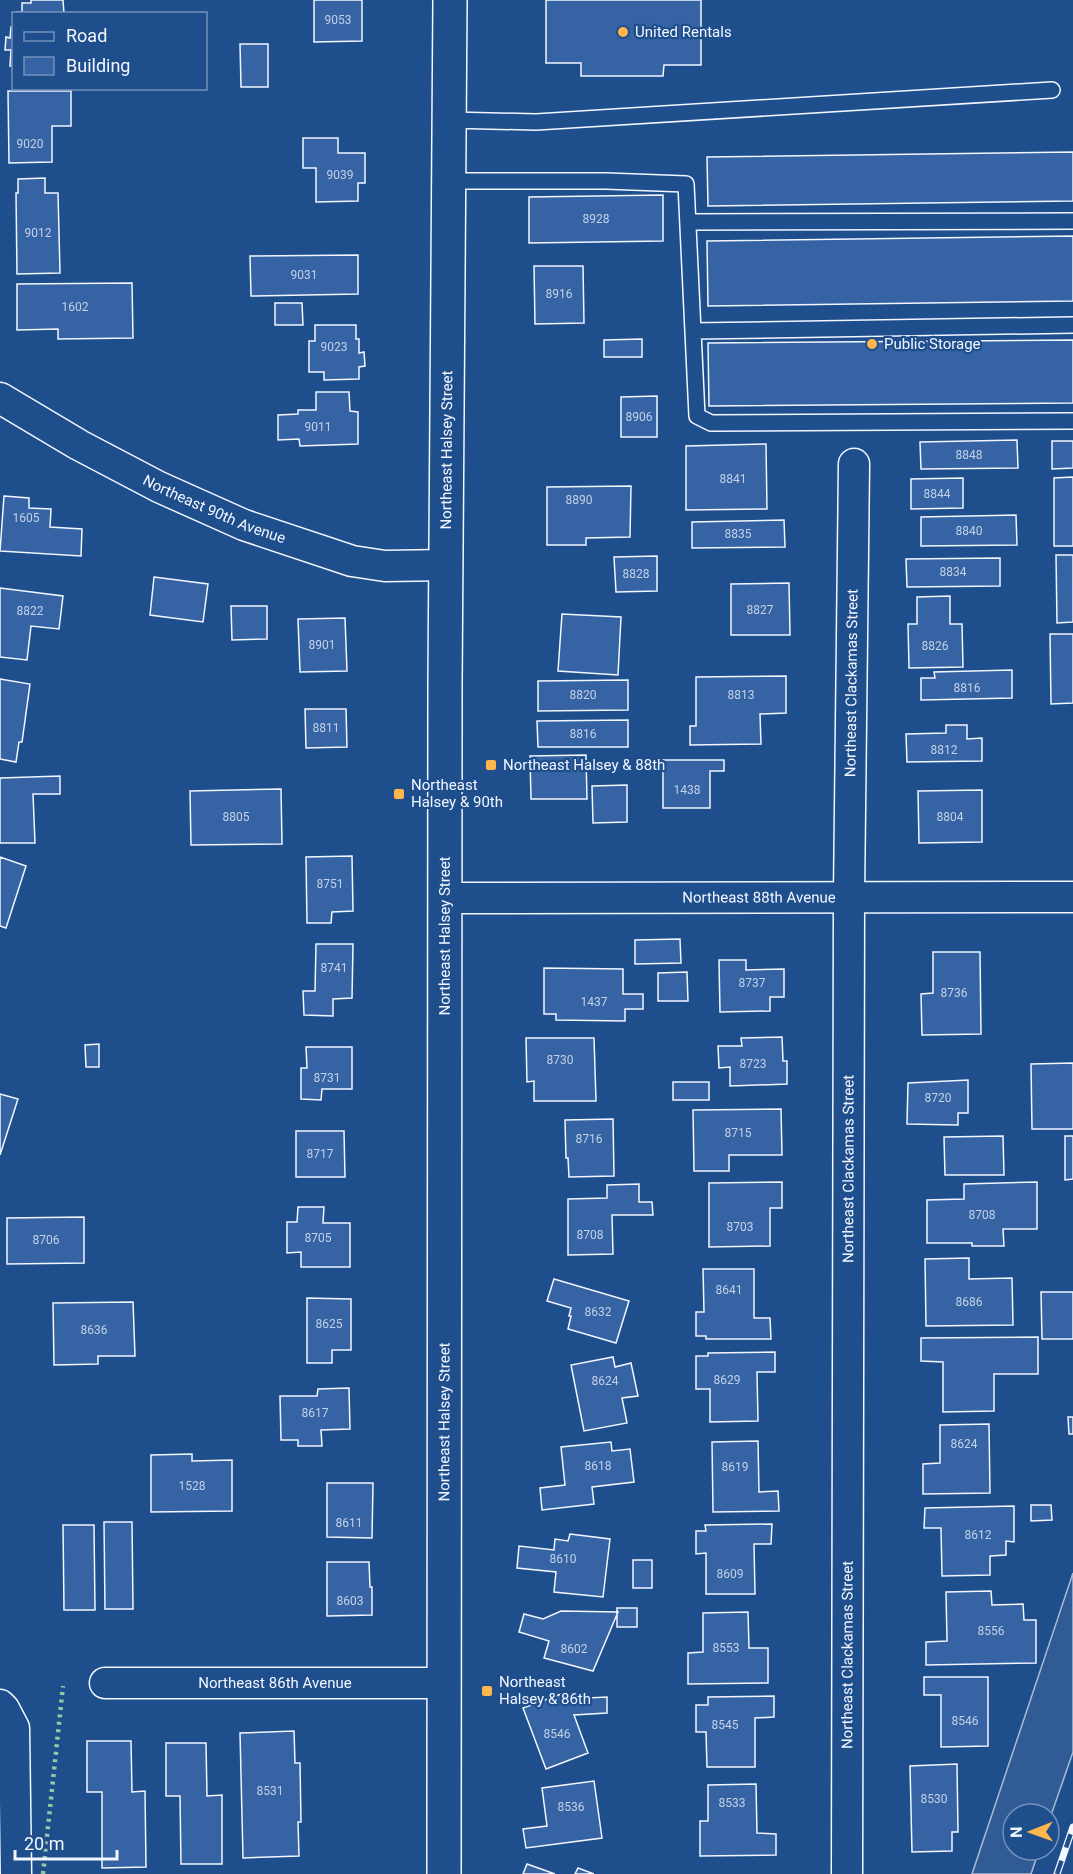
<svg xmlns="http://www.w3.org/2000/svg" width="1073" height="1874" viewBox="0 0 1073 1874" font-family="Roboto,sans-serif">
<style>
.built{fill:#305b95;stroke:#a8bbd7;stroke-width:1.5}
.building{fill:#3563a3;stroke:#f2f6ff;stroke-width:1.5}
.lines{fill:none;stroke-linecap:round;stroke-linejoin:round}
.lane-casing{stroke:#f2f6ff;stroke-width:18}
.street-casing{stroke:#f2f6ff;stroke-width:33}
.primary-casing{stroke:#f2f6ff;stroke-width:36}
.lane{stroke:#1f4e8c;stroke-width:15}
.street{stroke:#1f4e8c;stroke-width:30}
.primary{stroke:#1f4e8c;stroke-width:33}
.rail-casing{stroke:#f2f6ff;stroke-width:7}
.rail{stroke:#1f4e8c;stroke-width:4.5;stroke-dasharray:14;stroke-linecap:butt}
.hedge{stroke:#97c8a6;stroke-width:4.5;stroke-dasharray:3 4.5;stroke-linecap:butt}
.poi-dot{fill:#ffb74d;stroke:#1f4e8c;stroke-width:2}
.labels{text-anchor:middle;dominant-baseline:central;stroke-width:4.5;stroke-linejoin:round;paint-order:stroke}
.number-label{font-size:12px;fill:#c3d1e8}
.poi-label{font-size:15px;fill:#f2f6ff;stroke:#1f4e8c;text-anchor:start}
.street-label{font-size:15px;fill:#f2f6ff;stroke:#1f4e8c}
</style>
<rect width="100%" height="100%" fill="#1f4e8c"/>
<path class="built" d="M1073 1573V1752L1049 1821V1814H1013V1850H1039L1031 1874H972Z"/>
<path class="building" d="M31 0H63L64 14H17V12H22V3H31Z
M314 0H362V41L314 42Z
M546 0H701V65H664L663 76H581V63H546Z
M11 27H14V66H10L11 50H5L6 37 10 38Z
M240 44H268V87H241Z
M8 91H71V126H52V162L9 163Z
M303 138H338V153H365V183H358V201L316 202V168H303Z
M1073 152V201L708 206 707 157Z
M45 178V193H58L60 273 17 274 16 193H18V179Z
M663 195V241L529 243V197Z
M1073 236V301L708 306 707 241Z
M358 255V294L251 296 250 256Z
M534 266H583L584 323 535 324Z
M132 283 133 338 58 339V329L17 330V284Z
M275 303H302L303 325H275Z
M315 325H356V339H359V353L364 352 365 366 359 367V379L324 380V372H309V341H315Z
M642 339V357H604V340Z
M1073 340V403L709 406 708 343Z
M316 392H349L350 411 358 412V444L300 446 299 439 278 440V415L298 414V410H316Z
M657 396V437H621V397Z
M1017 440 1018 468 921 469 920 442Z
M1052 441H1073V468L1052 469Z
M766 444 767 509 686 510V446Z
M1073 477V546H1054V478Z
M963 478V508L911 509V479Z
M631 486 630 537 586 538V545H547V487Z
M4 496 29 498V508L51 509 50 527 82 529 81 556 0 551Z
M1016 515 1017 545 921 546V517Z
M784 520 785 547 692 548V522Z
M1056 555H1073V622L1057 623Z
M657 556V591L616 592 614 557Z
M1000 558V586L907 587 906 559Z
M154 577 208 584 203 622 150 615Z
M789 583 790 635H731V584Z
M0 588 63 596 59 629 31 626 27 660 0 657Z
M950 596V624H962L963 667 909 668 908 624H917V597Z
M231 606H267V639L232 640Z
M562 614 621 617 618 675 558 671Z
M345 618 347 671 300 672 298 619Z
M1050 634H1073V703L1051 704Z
M1012 670V698L921 700V678H935L934 672Z
M786 676V713L760 714 761 744 690 745V726H696V677Z
M0 679 30 684 22 742H19L16 762 0 759Z
M628 680V710L538 711V681Z
M305 709H346L347 747 306 748Z
M628 720V747H538L537 721Z
M946 725H967V739L982 738V761L907 762 906 734 946 733Z
M586 755 587 799H531L530 756Z
M663 760H724V771H710V808H663Z
M60 776V794H33L35 843H0V778Z
M627 785V822L593 823 592 786Z
M281 789 282 844 191 845 190 791Z
M982 790V842L919 843 918 791Z
M352 856 353 911 332 912 331 923H307L306 857Z
M0 857 26 866 6 928 0 926Z
M680 939 681 963 635 964V940Z
M316 944H353L352 998 333 999V1016L304 1015 303 991H315Z
M933 952H980L981 1034 922 1035 921 994 933 993Z
M719 960H746V970L784 969V997H770V1011L720 1012Z
M544 968 623 969V994H643V1009H625V1021L556 1020V1014H544Z
M687 972 688 1001H658V973Z
M782 1037 783 1061H787V1084L730 1086V1067L719 1068 718 1046H742L741 1038Z
M526 1038H594L596 1101H534V1081L527 1082Z
M99 1044V1067H86L85 1045Z
M306 1047H352V1089H322L321 1100 301 1099V1068H307Z
M1073 1063V1129H1032L1031 1064Z
M968 1080V1113H958V1125L907 1124 908 1083Z
M673 1082H709V1100H673Z
M0 1094 18 1099 0 1155Z
M781 1109 782 1155H729V1171H694L693 1110Z
M613 1119 614 1176 569 1177 568 1158H566L565 1120Z
M296 1131H344L345 1177H296Z
M1003 1136 1004 1175H945L944 1137Z
M1065 1136H1073V1179L1065 1180Z
M782 1182V1208H770V1246L709 1247V1183Z
M1037 1182V1229H1003L1004 1246H972V1243H927V1200L964 1199V1184Z
M639 1184V1202H652L653 1215H612L613 1254 568 1255V1199L607 1198V1185Z
M298 1207H324L323 1223H350V1267H301V1252L287 1253V1222H297Z
M84 1217V1263L7 1264V1218Z
M969 1258V1279L1012 1278 1013 1325 926 1326 925 1259Z
M703 1269H754V1318H770L771 1339H706V1336H696V1312H704Z
M554 1279 629 1301 616 1343 568 1329 571 1316H569L571 1308 547 1301Z
M1041 1292H1073V1339H1042Z
M307 1298 351 1299V1350H332V1363H307Z
M133 1302 135 1356H98V1364L54 1365 53 1303Z
M1038 1337V1374H994V1411L943 1412V1362L921 1361V1338Z
M775 1352V1372H757L758 1421 710 1422V1389H696V1356H708V1353Z
M613 1357 615 1367 631 1363 638 1396 622 1398 627 1423 584 1431 571 1365Z
M349 1388 350 1429 321 1430 322 1446H298V1440H281L280 1396H317L318 1389Z
M1068 1417H1073V1434H1069Z
M989 1424 990 1493 923 1494V1464L940 1463V1425Z
M758 1441 759 1492 778 1491 779 1511 713 1512 712 1442Z
M611 1442 612 1451 630 1449 634 1482 592 1487 594 1504 542 1510 540 1488 565 1485 561 1447Z
M192 1454V1461L232 1460V1511L151 1512V1455Z
M327 1483H373L372 1538 327 1537Z
M1031 1505H1051L1052 1520 1031 1521Z
M1014 1506V1542L1006 1541V1555L990 1556V1575L942 1576 941 1528H924L925 1508Z
M104 1522H132L133 1609H105Z
M772 1524 771 1544H754L755 1594H706V1553L696 1554V1531H706L705 1525Z
M63 1525H94L95 1610H64Z
M570 1534 610 1539 603 1597 554 1592 556 1572 517 1568 519 1546 554 1550 555 1539 568 1541Z
M633 1560H652V1588H633Z
M327 1562H369L370 1587H372V1615L327 1616Z
M991 1591 992 1605 1023 1604 1024 1620H1036V1663L926 1665V1642L947 1641 946 1592Z
M617 1608H637V1627H617Z
M561 1611 618 1612 593 1671 544 1658 549 1641 519 1632 524 1614 543 1619Z
M748 1612 749 1648H768V1683L688 1684V1653L703 1652V1613Z
M924 1677H988V1746L941 1747V1695H924Z
M564 1693 566 1699 607 1697V1713L574 1715 588 1753 546 1769 523 1708Z
M774 1696V1717L755 1718V1767H707L706 1732H696V1705H708V1697Z
M294 1731 295 1763H300L301 1822H298L299 1856 243 1858 240 1733Z
M87 1741H131L132 1792 145 1791 146 1867 102 1868V1792H87Z
M166 1743H206L207 1796 222 1795V1864H181L180 1796H166Z
M957 1764 958 1832H952V1851L912 1852 910 1766Z
M594 1781 602 1838 526 1848 523 1829 547 1826 542 1788Z
M756 1784 757 1833 776 1834V1855L700 1856V1821H708V1785Z
M527 1864 555 1874H523Z
M578 1868 594 1874H575Z"/>
<g class="lines">
<g class="lane-casing">
<path id="lane" d="M450 120 536 122 1052 90
M449 181H606L686 184 697 416 711 423 1073 421
M688 222 1073 221
M693 331 1073 325"/>
</g>
<g class="street-casing">
<g id="street">
<path id="s1" d="M0 398 79 445 159 487 244 525 352 561 385 566 447 565"/>
<path id="s2" d="M445 898 1073 897"/>
<path id="s3" d="M105 1683H444"/>
<path d="M0 1705 4 1709 14 1728 16 1874"/>
<path id="s4" d="M847 1874 849 896 854 464"/>
</g>
</g>
<g class="primary-casing">
<g id="primary">
<path id="s5" d="M444 1874 445 683 450 0"/>
</g>
</g>
<use href="#lane" class="lane"/>
<use href="#street" class="street"/>
<use href="#primary" class="primary"/>
<g class="rail-casing">
<path id="rail" d="M1057 1874 1073 1827"/>
</g>
<use href="#rail" class="rail"/>
<path class="hedge" d="M43 1874 63 1686"/>
</g>
<g class="poi-dot">
<circle cx="623" cy="32" r="6"/>
<circle cx="872" cy="344" r="6"/>
<rect x="485" y="759" width="12" height="12" rx="3"/>
<rect x="393" y="788" width="12" height="12" rx="3"/>
<rect x="481" y="1685" width="12" height="12" rx="3"/>
</g>
<g class="labels">
<g class="number-label">
<text x="338" y="20">9053</text>
<text x="30" y="144">9020</text>
<text x="340" y="175">9039</text>
<text x="596" y="219">8928</text>
<text x="38" y="233">9012</text>
<text x="304" y="275">9031</text>
<text x="559" y="294">8916</text>
<text x="75" y="307">1602</text>
<text x="334" y="347">9023</text>
<text x="639" y="417">8906</text>
<text x="318" y="427">9011</text>
<text x="969" y="455">8848</text>
<text x="733" y="479">8841</text>
<text x="937" y="494">8844</text>
<text x="579" y="500">8890</text>
<text x="26" y="518">1605</text>
<text x="969" y="531">8840</text>
<text x="738" y="534">8835</text>
<text x="953" y="572">8834</text>
<text x="636" y="574">8828</text>
<text x="760" y="610">8827</text>
<text x="30" y="611">8822</text>
<text x="322" y="645">8901</text>
<text x="935" y="646">8826</text>
<text x="967" y="688">8816</text>
<text x="583" y="695">8820</text>
<text x="741" y="695">8813</text>
<text x="326" y="728">8811</text>
<text x="583" y="734">8816</text>
<text x="944" y="750">8812</text>
<text x="687" y="790">1438</text>
<text x="236" y="817">8805</text>
<text x="950" y="817">8804</text>
<text x="330" y="884">8751</text>
<text x="334" y="968">8741</text>
<text x="752" y="983">8737</text>
<text x="954" y="993">8736</text>
<text x="594" y="1002">1437</text>
<text x="560" y="1060">8730</text>
<text x="753" y="1064">8723</text>
<text x="327" y="1078">8731</text>
<text x="938" y="1098">8720</text>
<text x="738" y="1133">8715</text>
<text x="589" y="1139">8716</text>
<text x="320" y="1154">8717</text>
<text x="982" y="1215">8708</text>
<text x="740" y="1227">8703</text>
<text x="590" y="1235">8708</text>
<text x="318" y="1238">8705</text>
<text x="46" y="1240">8706</text>
<text x="729" y="1290">8641</text>
<text x="969" y="1302">8686</text>
<text x="598" y="1312">8632</text>
<text x="329" y="1324">8625</text>
<text x="94" y="1330">8636</text>
<text x="727" y="1380">8629</text>
<text x="605" y="1381">8624</text>
<text x="315" y="1413">8617</text>
<text x="964" y="1444">8624</text>
<text x="598" y="1466">8618</text>
<text x="735" y="1467">8619</text>
<text x="192" y="1486">1528</text>
<text x="349" y="1523">8611</text>
<text x="978" y="1535">8612</text>
<text x="563" y="1559">8610</text>
<text x="730" y="1574">8609</text>
<text x="350" y="1601">8603</text>
<text x="991" y="1631">8556</text>
<text x="726" y="1648">8553</text>
<text x="574" y="1649">8602</text>
<text x="965" y="1721">8546</text>
<text x="725" y="1725">8545</text>
<text x="557" y="1734">8546</text>
<text x="270" y="1791">8531</text>
<text x="934" y="1799">8530</text>
<text x="732" y="1803">8533</text>
<text x="571" y="1807">8536</text>
</g>
<g class="poi-label">
<text x="635" y="32">United Rentals</text>
<text x="884" y="344">Public Storage</text>
<text x="503" y="765">Northeast Halsey &amp; 88th</text>
<text x="411" y="785">Northeast<tspan x="411" dy="17">Halsey &amp; 90th</tspan></text>
<text x="499" y="1682">Northeast<tspan x="499" dy="17">Halsey &amp; 86th</tspan></text>
</g>
<g class="street-label">
<text stroke="none"><textPath href="#s5" startOffset="1424">Northeast Halsey Street</textPath></text>
<text stroke="none"><textPath href="#s1" startOffset="242">Northeast 90th Avenue</textPath></text>
<text stroke="none"><textPath href="#s4" startOffset="1191">Northeast Clackamas Street</textPath></text>
<text stroke="none"><textPath href="#s2" startOffset="314">Northeast 88th Avenue</textPath></text>
<text stroke="none"><textPath href="#s5" startOffset="938">Northeast Halsey Street</textPath></text>
<text stroke="none"><textPath href="#s4" startOffset="705">Northeast Clackamas Street</textPath></text>
<text stroke="none"><textPath href="#s5" startOffset="452">Northeast Halsey Street</textPath></text>
<text stroke="none"><textPath href="#s4" startOffset="219">Northeast Clackamas Street</textPath></text>
<text stroke="none"><textPath href="#s3" startOffset="170">Northeast 86th Avenue</textPath></text>
</g>
</g>
<rect x="12" y="12" width="195" height="78" fill="#1f4e8c" stroke="#7391ba" stroke-width="1.5"/>
<rect x="24" y="32" width="30" height="9" fill="#1f4e8c" stroke="#7391ba" stroke-width="1.5"/>
<text x="66" y="42" font-size="18" fill="#f2f6ff">Road</text>
<rect x="24" y="57" width="30" height="18" fill="#3563a3" stroke="#7391ba" stroke-width="1.5"/>
<text x="66" y="72" font-size="18" fill="#f2f6ff">Building</text>
<g transform="translate(1031 1832) rotate(269)"><circle r="28" fill="#1f4e8c" stroke="#7391ba" stroke-width="1.5"/>
<path d="M0-4.5L10 22L0 15L-10 22Z" fill="#ffb74d"/>
<text y="-9" font-size="16" font-weight="bold" text-anchor="middle" fill="#f2f6ff">N</text>
</g>
<path d="M15 1850v9h102v-9" fill="none" stroke="#f2f6ff" stroke-width="3"/>
<text x="24" y="1850" font-size="18" fill="#f2f6ff" stroke="#1f4e8c" stroke-width="4.5" paint-order="stroke">20 m</text>
</svg>
